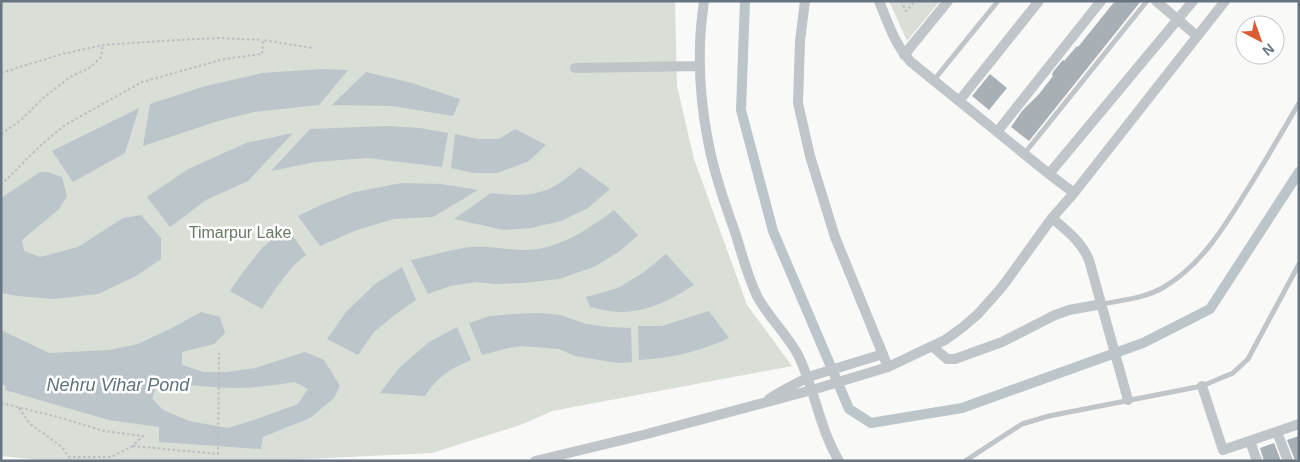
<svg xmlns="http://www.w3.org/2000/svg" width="1300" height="462" viewBox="0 0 1300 462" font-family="Arial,sans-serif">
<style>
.green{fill:#d9ded7}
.water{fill:#bbc5ca;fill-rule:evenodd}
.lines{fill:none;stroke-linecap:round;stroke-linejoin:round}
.canal{stroke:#bbc5ca;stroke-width:10}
.building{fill:#a8b0b6}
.path{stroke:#bbbec1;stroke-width:2;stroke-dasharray:2.5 2.5;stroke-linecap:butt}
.lane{stroke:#c0c5c9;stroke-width:5}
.street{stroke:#c0c5c9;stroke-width:10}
.labels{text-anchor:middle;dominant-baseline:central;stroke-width:5;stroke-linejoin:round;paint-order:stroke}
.park-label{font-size:16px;fill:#687964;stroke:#fff}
.water-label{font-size:18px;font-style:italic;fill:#60737b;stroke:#fff}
</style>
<rect width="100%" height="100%" fill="#f9f9f7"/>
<path class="green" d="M1 1H675L677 86 694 159 747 305 792 366 552 411 523 424 432 453 263 461H49L1 456Z
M889 1H940L907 41Z"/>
<path class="water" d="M322 69 348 70 319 105 254 112 218 121 143 146 150 104 202 87 262 73Z
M366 72 412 83 460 99 453 116 392 106 332 105Z
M139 108 125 153 73 182 52 151Z
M387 126 420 128 448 133 442 167 367 158 315 162 271 171 310 129Z
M515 129 546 145 529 161 497 173H474L451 168 455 134 478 139H499Z
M293 133 248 181 206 200 170 227 147 197 188 169 246 143Z
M580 167 610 189 588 208 561 221 531 228 504 230 454 219 491 193C509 195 526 197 543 191 557 187 569 176 580 167Z
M40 172H48L62 177 67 196 59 209 22 240 24 251 40 257 78 247 123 218 141 215 161 238V259L136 276 98 294 53 299 18 296 1 293V198Z
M402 183 441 184 478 190 433 217 394 219 357 230 320 246 298 216 323 204 355 192Z
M614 210 638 235 620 251 594 267 559 279 523 283 496 284 476 282 450 286 428 294 411 260C431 256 451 249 471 247 489 246 507 250 525 250 558 250 589 229 614 210Z
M287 227 306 255 293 266 276 288 262 309 230 291 241 275 262 248Z
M666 254 694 285C670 300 651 311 621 312 611 312 600 309 590 307L586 297 618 288 644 272Z
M402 267 416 300 396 314 374 332 358 355 327 339 346 312 375 284Z
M709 311 729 338C699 352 672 358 639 360L638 326H662Z
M201 312 220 317 225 333 214 344 182 352V365L204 372H227L255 368 305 352 324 360 340 386 334 398 310 418 263 437 261 449 159 442V427L109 420 5 390 6 386 1 384V330L49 353 110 350 138 344 172 328ZM295 382 308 389 298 404 254 420 228 428 189 421 163 410 152 398 157 385C183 383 209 388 236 388 256 388 275 385 295 382Z
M540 313 560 315 586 324 608 327 631 328 632 362 618 363 599 360 575 356 559 349 521 346 504 349 482 355 469 323 490 316 513 314Z
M457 327 471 360C450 369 438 376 425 396L380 393 399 368 429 342Z"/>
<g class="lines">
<path class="canal" d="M745 1 741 110 773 231 849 409 871 423 962 408 1143 343 1210 309 1299 172"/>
</g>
<path class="building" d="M1115 1H1141L1029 141 1011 127 1022 111 1039 94 1053 76 1052 75 1053 72 1062 61 1063 60 1064 61 1077 46 1078 47Z
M990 74 1007 88 989 110 972 96Z
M1299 436V459L1295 460 1287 440Z
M1274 443 1281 461H1264L1260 448Z"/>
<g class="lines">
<path class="path" d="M901 1 906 11 915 1
M1 73 62 54 103 45 177 40 221 38 262 40
M1 134 20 121 42 99 70 77 91 67 101 57 103 45
M1 185 41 145 65 125 142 82 224 59 262 54 263 40 312 48
M1 403 58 417 104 431 143 436 133 446 218 454 219 353
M19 408 30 424 62 447 69 457H111L133 446"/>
<path class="lane" d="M934 80 998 1
M1024 154 1147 1
M1102 304C1123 300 1146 298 1164 287 1200 266 1223 229 1244 195 1263 165 1281 134 1299 103
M965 461 1022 424 1049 416 1202 386 1233 373 1248 359 1299 264"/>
<path class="street" d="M704 1C702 16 700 32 700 47 699 78 702 110 708 141 714 173 725 204 736 235 742 255 748 277 757 296 768 317 787 334 798 355 815 389 819 428 839 461
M805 1 800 41 798 103 810 156 835 237 888 367
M879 1C888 23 895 45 911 62L1049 174 1074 193
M1156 1 1197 36
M904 55 948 1
M575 68 700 66
M959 101 1039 1
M997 132 1101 1
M1049 174 1193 1
M1052 218C1067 231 1081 241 1089 260L1128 400
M932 346 947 359H955L1002 342 1055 315 1069 310 1102 304
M1202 386 1223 450 1299 424
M769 399C781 390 795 385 808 377L883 354
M1277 432 1288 461
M1250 441 1257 461
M535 461 643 435 812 390 888 367 945 340 963 327 978 314 1002 287 1052 218 1074 193 1225 1"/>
</g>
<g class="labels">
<g class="park-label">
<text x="240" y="232">Timarpur Lake</text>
</g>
<g class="water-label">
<text x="118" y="385">Nehru Vihar Pond</text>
</g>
</g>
<rect width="1300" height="462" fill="none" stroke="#667581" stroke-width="5"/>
<g transform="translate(1260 40) rotate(139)"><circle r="24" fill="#ffffff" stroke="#c2c8cd"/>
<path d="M0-4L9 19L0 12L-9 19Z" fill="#dd5b33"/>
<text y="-8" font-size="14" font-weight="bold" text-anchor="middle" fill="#667581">N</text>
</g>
</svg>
